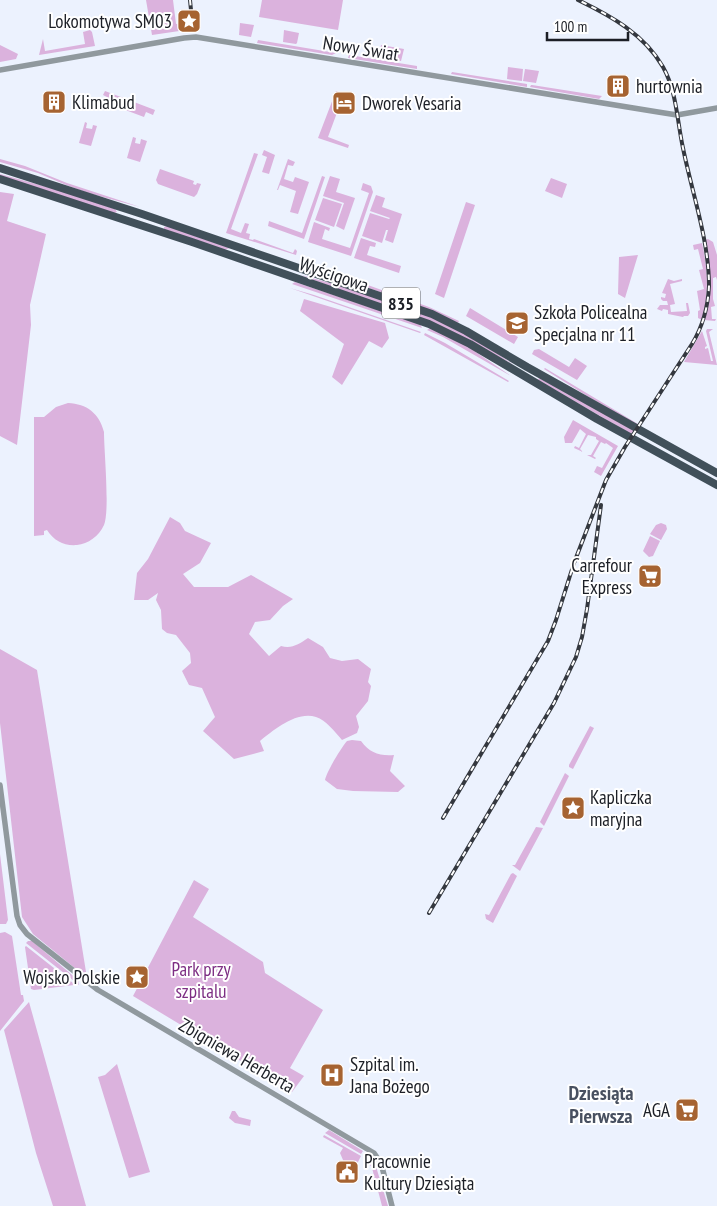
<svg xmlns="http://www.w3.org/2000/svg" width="717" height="1206" viewBox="0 0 717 1206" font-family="'PT Sans Narrow',sans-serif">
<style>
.green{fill:#dbb2dd}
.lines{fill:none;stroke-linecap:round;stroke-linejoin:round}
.minor{stroke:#90999e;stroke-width:5.5}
.major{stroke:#41505a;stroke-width:8}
.rail-casing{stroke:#34383f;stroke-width:4}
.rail{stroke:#fff;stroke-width:2;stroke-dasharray:5.5;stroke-linecap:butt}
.labels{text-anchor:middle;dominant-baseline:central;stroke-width:4;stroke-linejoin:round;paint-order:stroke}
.shield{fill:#fff;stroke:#606267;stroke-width:1}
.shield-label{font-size:18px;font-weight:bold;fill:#1c1f26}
.poi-label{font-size:19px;fill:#1c1f26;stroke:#fff;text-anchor:start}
.street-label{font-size:19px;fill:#1c1f26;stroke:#fff}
.park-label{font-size:19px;fill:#7d2e83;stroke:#fff}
.neighbourhood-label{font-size:20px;font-weight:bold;fill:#485060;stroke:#fff}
</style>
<rect width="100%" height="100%" fill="#ecf2fe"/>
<path class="green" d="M146 0H173L176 24 191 22 192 18 193 29 152 35Z
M262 0H343L338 30 259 17Z
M240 23 254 25 251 37 239 35Z
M90 30 92 32 95 46 39 55 43 39 45 51 85 44 83 32Z
M284 30 299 33 297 43 296 44 283 42Z
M258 40 336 53 332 55 257 43Z
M0 45 18 54 16 59 0 62Z
M381 45 404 49 401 61 381 58 379 56Z
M349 55 417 66V69L348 58Z
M508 67 523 69 522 81 507 79Z
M525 69 539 71 536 83 523 81Z
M452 72 527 84V87L451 74Z
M531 85H532L602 96 599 99 530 87Z
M105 91 155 110 153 115 146 112 144 117 112 105 113 100 103 95Z
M336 91 339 92 333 108 338 110 328 137 349 145 348 148 318 138Z
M85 122 87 123 86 128 92 129 93 125 97 126 91 146 79 143Z
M133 137 136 138 135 143 140 144 141 139 147 141 140 162 127 158Z
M264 150 275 155 269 174 262 172 267 157 262 155Z
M254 153 258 154 231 229 241 233 245 223 249 224 246 233 250 234 249 239 253 240 254 239 293 253 295 249 297 251 296 255 226 233Z
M0 159 25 166 67 183 140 207 88 193 66 185 38 173 0 162Z
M288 159 295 162 293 166 288 165 284 179 293 182 295 177 309 182 298 214 290 212 296 191 280 185 278 190H277Z
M160 169 194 181 193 184 196 185 197 183 201 184 197 194 194 197 158 184 156 180Z
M0 174 62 191 115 209 117 212 114 213 0 176Z
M322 176 325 177 304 239 268 226 269 221 302 233Z
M330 176 340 179 336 192 355 198 344 230 336 226 344 203 323 196Z
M551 178 567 184 562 198 545 191Z
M363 183 371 186 373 192 351 256 308 242 314 222 330 228 329 231 325 229 322 239 350 248 369 193 361 190Z
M0 192 14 194 7 221 46 234 30 305 31 325 17 445 0 436Z
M376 195 385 198 382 207 402 214 393 243 385 240 388 230H386L382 243 362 236 370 213 389 219 390 218 370 211Z
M323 198 342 204 334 227 315 220Z
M466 202 475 205 444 298 435 294Z
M167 226 230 248 224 250 164 230V227Z
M361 238 376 243 375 247 370 246 367 255 401 266 399 273 354 258Z
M708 239 713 242 717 255V280L716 277 713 278V299L715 306 711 307 712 319H716L715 321 704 320 710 285 705 240Z
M702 243C708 269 709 294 702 320L698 318V311L700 310 697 291 704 289 699 270 703 269 698 249 694 250 693 245Z
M638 255 625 298 618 294 619 257Z
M301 261 429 307 459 321 458 323Z
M301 275 348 288 426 315 471 336 514 365 471 342Z
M668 279 674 281 682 279V281L670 284 675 304 670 305 671 312 687 311 686 303H688L690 313 688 316H684L683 317 668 314V310L663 309 662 311 657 309 660 305H668L667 301H663L661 299V297L665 298 666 294 662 293Z
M295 282 420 324 422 328 292 284Z
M290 288 314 295 421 332 420 333Z
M304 299 385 323 389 338 382 348 369 341 342 385 332 377 344 344 300 311Z
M470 308 518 337 514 344 466 316Z
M430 328 467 346 511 376 443 337 427 330Z
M707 329H713L709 332 717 365 684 362 702 331 707 346 705 347V349L708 348 711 361H713L706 331Z
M425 333 445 343 509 381 508 382 424 335Z
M539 349 569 367 575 358 587 366 577 380 532 354 534 350Z
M545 368 638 424 637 425 587 396 544 369Z
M539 378 634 430 631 434 538 380Z
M68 403C87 404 99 413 104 432 104 451 110 510 104 525 99 536 88 544 77 545 64 546 54 541 47 530L44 531V535L34 536V417H44L56 407Z
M573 420 618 446 601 476 594 472 597 466 602 468 613 448 606 443 605 444 601 442 593 456 596 458 595 459 587 455H591L599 441 596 439V437L588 435 580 449 583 452 574 448 575 446 579 448 586 434 580 429 572 443H565L564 437Z
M170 517 180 523 185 531 211 543 200 563 183 574 194 587H228L251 575 293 599 283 606 270 620 255 622 249 634 269 656 281 646C292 649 299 644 308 638L323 647 330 658 342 661 358 659 371 669 368 682 371 686 368 701 356 716 359 727 357 733 342 740C335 732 326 720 316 717 296 711 274 730 260 741L264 751 234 759 203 731 215 717 202 688 189 685 182 671 191 663 190 653 176 635 167 633 162 629 161 610 156 600 158 593 148 600H134L137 573 148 559Z
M661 523 666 525 667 529 661 540 650 534 656 525Z
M650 536 660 541 653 556 649 557 643 551Z
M0 649 37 670 87 978 33 934 22 917 0 723Z
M590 726 594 728 573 769 569 767V765Z
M352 740 361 741C370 753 379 756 394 755L390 771 405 786 398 792 353 791 337 789 325 780C327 771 341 748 347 741Z
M565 773 569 776 544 826 540 822Z
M536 827 543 828 520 871 512 865H515Z
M0 854 8 920 6 924H0Z
M513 873 517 876 493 923 486 919 485 914 489 915 511 874Z
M194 880 209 889 193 917 263 962 265 973 323 1010 290 1068 304 1076 292 1092 133 996Z
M5 932 12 936 21 995H23L24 1001 0 1031V933Z
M28 941H32L78 980 79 985 26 943Z
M26 946 73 983 74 985 34 990 31 989 25 947Z
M29 1002 86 1206H53L36 1153 4 1030Z
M117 1064 150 1172 129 1178 98 1077 105 1075Z
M232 1111H235L239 1117 251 1120 250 1126 235 1123 229 1118Z
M329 1130 363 1151 361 1154 325 1133Z
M324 1135 361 1156 357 1164 346 1167 340 1153 343 1148 323 1137Z
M366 1152 374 1160 388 1206H382L372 1168 364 1156Z"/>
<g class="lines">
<path class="minor" d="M0 70 184 38 196 37 658 112 677 115 717 108
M0 785 17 916 20 925 27 934 98 990 374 1153 381 1163 392 1206"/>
<path class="major" d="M0 168 142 214 432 314 466 331 527 367 717 473
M0 179 192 242 429 324 470 344 597 419 717 485"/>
<g class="rail-casing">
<path id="rail" d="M190 0 191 10
M443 818 548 641 556 620 574 563 606 480 625 447 692 344C703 326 708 307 709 286 709 240 692 193 683 148 677 121 677 92 663 67 644 34 611 16 578 0
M429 913 554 703 576 657 582 637 587 609 601 505"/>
</g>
<use href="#rail" class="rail"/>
</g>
<defs>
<g id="sight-square" transform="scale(1.25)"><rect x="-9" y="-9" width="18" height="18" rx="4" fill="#a66331" stroke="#fff"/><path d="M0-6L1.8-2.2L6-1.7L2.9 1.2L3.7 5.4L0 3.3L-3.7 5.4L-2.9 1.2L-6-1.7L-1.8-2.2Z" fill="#fff"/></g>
<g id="building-square" transform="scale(1.25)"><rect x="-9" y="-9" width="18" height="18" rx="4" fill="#a66331" stroke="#fff"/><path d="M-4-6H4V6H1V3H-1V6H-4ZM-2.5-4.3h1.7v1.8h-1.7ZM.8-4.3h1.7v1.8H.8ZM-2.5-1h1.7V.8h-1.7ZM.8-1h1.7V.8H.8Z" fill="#fff"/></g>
<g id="hotel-square" transform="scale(1.25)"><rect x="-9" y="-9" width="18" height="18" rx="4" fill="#a66331" stroke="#fff"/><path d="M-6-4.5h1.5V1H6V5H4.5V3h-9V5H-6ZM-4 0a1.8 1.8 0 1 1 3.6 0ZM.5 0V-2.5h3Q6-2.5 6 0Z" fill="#fff"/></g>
<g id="university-square" transform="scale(1.25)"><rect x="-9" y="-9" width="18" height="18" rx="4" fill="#a66331" stroke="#fff"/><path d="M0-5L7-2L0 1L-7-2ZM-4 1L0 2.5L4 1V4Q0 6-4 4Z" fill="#fff"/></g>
<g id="supermarket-square" transform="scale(1.25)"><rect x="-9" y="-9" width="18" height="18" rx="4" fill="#a66331" stroke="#fff"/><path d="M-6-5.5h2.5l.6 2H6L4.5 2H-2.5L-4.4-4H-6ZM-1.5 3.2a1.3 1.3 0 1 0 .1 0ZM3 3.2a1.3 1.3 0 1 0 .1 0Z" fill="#fff"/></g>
<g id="hospital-square" transform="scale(1.25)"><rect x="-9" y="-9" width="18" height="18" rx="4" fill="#a66331" stroke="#fff"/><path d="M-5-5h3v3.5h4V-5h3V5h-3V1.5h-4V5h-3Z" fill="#fff"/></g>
<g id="civic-square" transform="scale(1.25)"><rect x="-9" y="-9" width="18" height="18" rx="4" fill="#a66331" stroke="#fff"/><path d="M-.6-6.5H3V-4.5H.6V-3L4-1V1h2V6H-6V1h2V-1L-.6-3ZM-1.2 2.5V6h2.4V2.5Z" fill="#fff"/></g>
</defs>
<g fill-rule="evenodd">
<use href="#sight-square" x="189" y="21"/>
<use href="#building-square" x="618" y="86"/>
<use href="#building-square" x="54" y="102"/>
<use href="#hotel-square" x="344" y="103"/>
<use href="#university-square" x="517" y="323"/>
<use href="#supermarket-square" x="650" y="576"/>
<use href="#sight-square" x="573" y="808"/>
<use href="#sight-square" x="137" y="977"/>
<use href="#hospital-square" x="332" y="1075"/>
<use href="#supermarket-square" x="687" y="1110"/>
<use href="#civic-square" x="347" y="1172"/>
</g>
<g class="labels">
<rect class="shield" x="382" y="287.5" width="38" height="31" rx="4"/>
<g class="shield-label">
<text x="401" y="303">835</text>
</g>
<g class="poi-label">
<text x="172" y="21" text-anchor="end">Lokomotywa SM03</text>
<text x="636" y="86">hurtownia</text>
<text x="72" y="102">Klimabud</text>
<text x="362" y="103">Dworek Vesaria</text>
<text x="534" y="312">Szkoła Policealna<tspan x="534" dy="22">Specjalna nr 11</tspan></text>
<text x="632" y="565" text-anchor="end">Carrefour<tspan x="632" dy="22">Express</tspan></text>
<text x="590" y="797">Kapliczka<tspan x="590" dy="22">maryjna</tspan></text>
<text x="120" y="977" text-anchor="end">Wojsko Polskie</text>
<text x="350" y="1064">Szpital im.<tspan x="350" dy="22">Jana Bożego</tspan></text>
<text x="670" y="1110" text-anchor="end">AGA</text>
<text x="364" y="1161">Pracownie<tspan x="364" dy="22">Kultury Dziesiąta</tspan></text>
</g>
<g class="street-label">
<text transform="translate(361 48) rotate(9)">Nowy Świat</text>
<text transform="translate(334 274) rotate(19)">Wyścigowa</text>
<text transform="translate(237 1055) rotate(30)">Zbigniewa Herberta</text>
</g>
<g class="park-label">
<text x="201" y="969">Park przy<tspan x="201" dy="22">szpitalu</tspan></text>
</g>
<g class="neighbourhood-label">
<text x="601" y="1093">Dziesiąta<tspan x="601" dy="23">Pierwsza</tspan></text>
</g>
</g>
<path d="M547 32v8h81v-8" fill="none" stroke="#1c1f26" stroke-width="2.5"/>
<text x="554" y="32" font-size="15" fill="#1c1f26" stroke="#ffffff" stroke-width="4" paint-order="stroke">100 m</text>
</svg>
